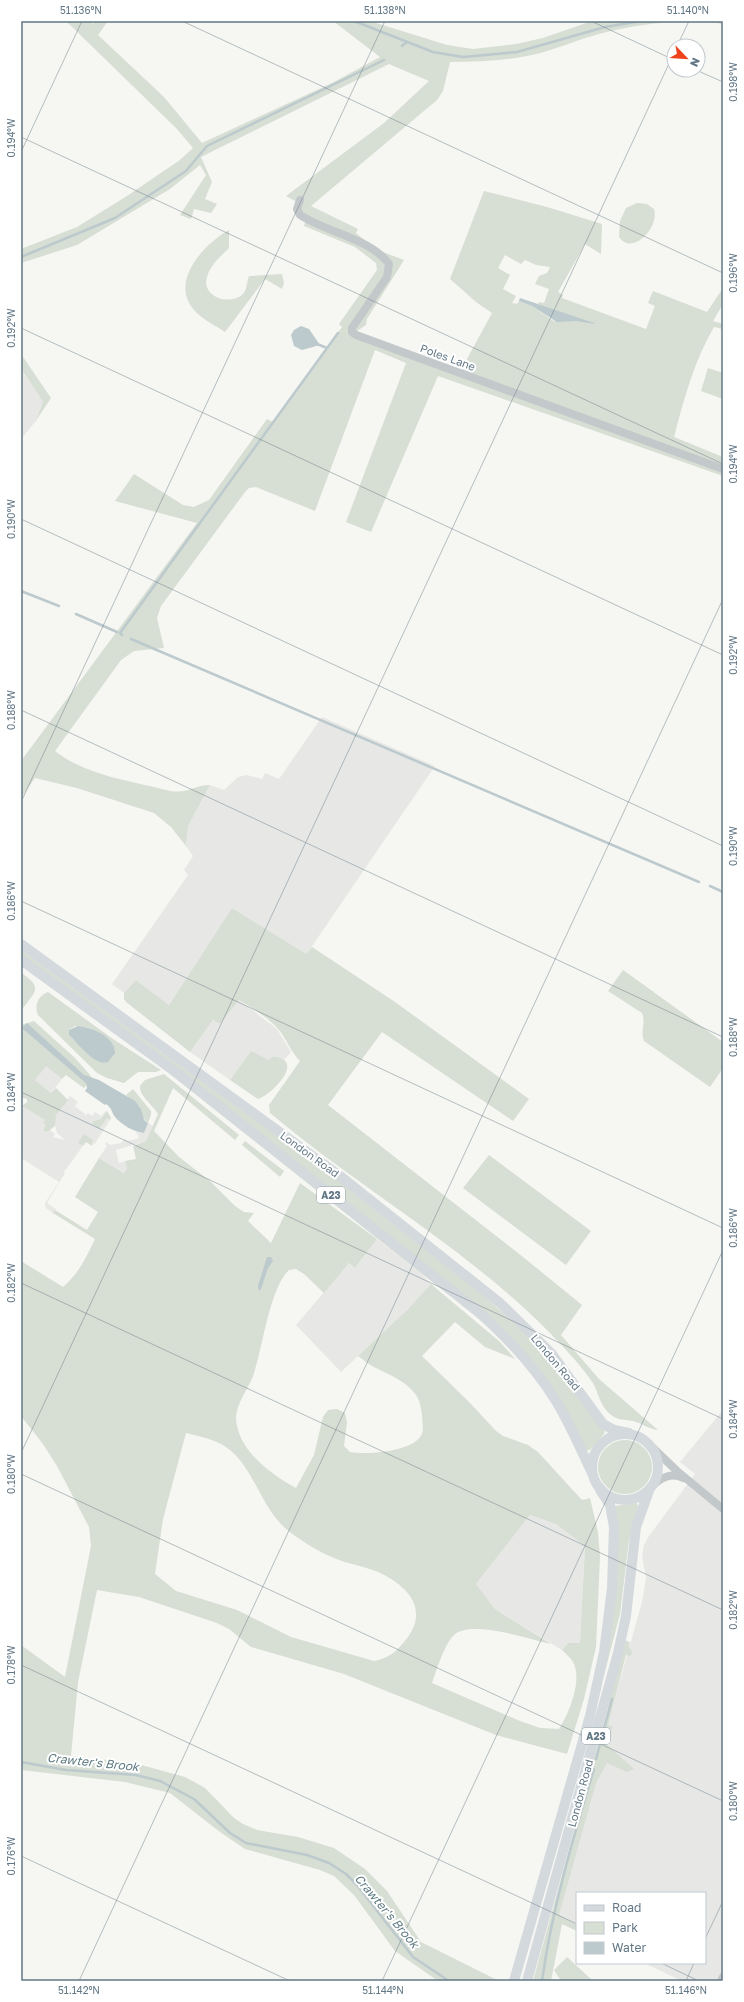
<svg xmlns="http://www.w3.org/2000/svg" width="744" height="2002" viewBox="0 0 744 2002" font-family="'Golos Text',sans-serif">
<style>
.built{fill:#e7e8e6}
.green{fill:#d7ded3;fill-rule:evenodd}
.water{fill:#bcc9cd}
.lines{fill:none;stroke-linecap:round;stroke-linejoin:round}
.stream{stroke:#bcc9cd;stroke-width:2.5}
.minor{stroke:#c3c8cb;stroke-width:8}
.major{stroke:#d4d9dd;stroke-width:10}
.ticks{fill:none;stroke:#637886;stroke-width:1;stroke-opacity:0.45}
.labels{text-anchor:middle;dominant-baseline:central;stroke-width:4;stroke-linejoin:round;paint-order:stroke}
.shield{fill:#fff;stroke:#92a0aa;stroke-width:1}
.shield-label{font-size:10px;font-weight:bold;fill:#637886}
.street-label{font-size:11px;fill:#637886;stroke:#fff}
.water-label{font-size:12px;font-style:italic;fill:#5f7b82;stroke:#fff}
.neatline{fill:none;stroke:#637886;stroke-width:1.5}
.ticks-label{font-size:10px;text-anchor:middle;fill:#637886}
</style>
<rect width="100%" height="100%" fill="#f6f6f2"/>
<path class="built" d="M21 368 43 402 35 422 21 439Z
M322 717 435 766 306 955 232 908 169 1005 136 980 124 993 112 984 188 875 184 870 193 856 186 846 188 826 210 785 224 790 238 777 247 775 262 779 265 773 279 779Z
M239 1000 277 1029 291 1052 284 1060 279 1057 269 1061 251 1051 230 1080 190 1052 213 1020 220 1024Z
M46 1065 62 1079 51 1093 35 1080Z
M70 1096 78 1102 75 1106 85 1114V1116L88 1113 92 1116 95 1112 101 1116 106 1111H107L101 1119 93 1121 92 1124 107 1117 110 1120 94 1145 92 1141 78 1143 83 1146 64 1172 65 1173 47 1203 56 1209 53 1213 46 1208 45 1203 59 1182 21 1158V1105L45 1120 49 1129 55 1134 53 1137 65 1140 57 1133 54 1121 56 1115Z
M148 1123 153 1126 146 1141 116 1150 119 1163 125 1161 127 1169 125 1173 99 1158 107 1146 105 1144 106 1142 110 1145 121 1143 125 1139 128 1141 137 1139 139 1136 135 1132 144 1133Z
M377 1239 422 1274 431 1284 407 1310 341 1372 296 1325 349 1263 355 1268Z
M723 1410V1981H682L644 1963H705V1893H577V1931L553 1919 642 1602 646 1578 642 1556 644 1545 649 1536 695 1474 680 1462Z
M530 1515 556 1524 585 1546 580 1643H568L562 1650 495 1609 476 1584Z"/>
<path class="green" d="M66 21H89L93 24 95 21H108L98 35 164 97 202 143 332 83 380 57 333 21H376V23L447 45 473 49 516 44 543 38 592 21H723V24C683 18 638 24 599 34 576 40 555 50 532 55 505 61 478 62 450 62L443 91 437 100 311 206 358 229 356 233 375 249 404 260 367 319 366 325 357 331 461 370 492 313 476 302 450 279 484 191 547 207 602 224 601 254 585 244 558 292 563 295 562 298 646 329 655 306 648 303 653 291 707 312 723 288V304L713 321 723 324V329L714 327C694 361 684 399 674 437L723 457V476L438 376 371 532 346 522 406 363 375 350 315 511 256 487 249 488 245 492 161 606 157 618 164 648 134 651 121 660 55 751C87 776 132 781 170 791 189 794 194 785 210 785L188 826 186 846 171 827 154 813 77 788 35 778 21 798V761L197 523 115 501 134 474 183 505 194 507 209 500 267 419 273 422 342 327 339 324 377 270 376 263 355 247 304 226 307 215 302 212 297 202 286 196 384 123 429 81 389 64 201 157 212 182 205 199 217 204 211 213 194 209 191 219 180 215 206 175 200 165 170 189 77 245 21 263V249L77 227 127 196 180 160 193 148 177 129ZM505 255 521 264 525 260 536 265 550 267 547 273 539 276 535 284 549 289 544 303 539 302 538 304 549 309 555 322 532 306 519 301 517 304 512 303 516 296 503 289 510 275 498 268Z
M637 203 647 204 654 209C660 226 633 257 619 237L620 221 626 208Z
M229 230V248C221 256 210 265 207 277 201 298 231 306 243 294 247 290 247 281 249 276H251L282 274 284 283 282 289 265 279 225 332C215 325 203 320 195 311 168 282 204 244 229 230Z
M21 354 51 398 35 422 43 402 21 368Z
M708 368 723 373V399L701 391Z
M232 908 306 954 312 947 395 1002 529 1099 513 1121 382 1032 328 1105 523 1257 582 1305 561 1335 599 1379 658 1430C648 1429 642 1423 633 1421 624 1419 618 1421 610 1414 600 1406 599 1394 593 1383 580 1364 560 1343 543 1326 461 1245 358 1187 270 1113L269 1105 300 1061C291 1052 287 1040 279 1030 269 1018 252 1008 239 1000L220 1024 213 1020 190 1052 126 1002 124 999V993L136 980 169 1005Z
M21 950 343 1184C408 1239 481 1287 541 1349 564 1374 584 1403 605 1430L604 1434 590 1450H586L532 1361 21 956Z
M623 970 723 1042V1068L710 1087 644 1041C640 1032 646 1023 642 1013L608 991Z
M21 973C45 988 34 992 21 1011Z
M48 992 113 1039 161 1070 156 1072H138L124 1083 107 1078 97 1073 38 1015C34 1005 38 996 48 992ZM75 1026C88 1025 106 1034 113 1045L105 1063 91 1056 70 1036 69 1030Z
M34 1021 75 1058 91 1076 92 1079 84 1088 66 1075 62 1079 46 1066 35 1080 51 1093 56 1088 68 1100 56 1115 55 1126 47 1132 43 1130 46 1125 43 1123 45 1120 22 1106 27 1102V1099L21 1097V1025Z
M251 1051 269 1060 272 1057C277 1056 280 1057 284 1060 297 1070 268 1096 258 1099L230 1080Z
M164 1074 239 1135 235 1140 173 1088 154 1131 179 1157 210 1181 235 1206 244 1212 254 1213 248 1221 271 1243 300 1183 377 1239 355 1268 349 1263 324 1293 304 1274 296 1269 289 1270C269 1289 263 1348 253 1376 247 1392 232 1408 237 1426 243 1454 272 1475 296 1488L314 1455 323 1417 328 1410 337 1409 345 1413 347 1422 344 1446 350 1452C367 1455 414 1452 422 1434 424 1428 422 1421 422 1415 421 1408 420 1401 416 1395 405 1380 391 1376 376 1368 369 1365 364 1360 358 1356L407 1310 431 1284 500 1342 515 1359 485 1347 455 1322 422 1356 471 1404 496 1431 503 1436 528 1445 538 1452 581 1499 583 1500 590 1498 598 1532 600 1557 596 1647 584 1699 567 1754 496 1735 344 1674 251 1647 229 1629 217 1623 139 1597 97 1590 78 1682 71 1756 134 1763 185 1777 205 1788 234 1818 243 1824 257 1830 298 1837 334 1848 365 1869 387 1891 421 1942 499 1981H438L395 1951 354 1895 334 1876 320 1870 245 1849 220 1832 170 1793 125 1782 21 1770V1645L65 1677 91 1546 89 1527 57 1466 43 1444 21 1416V1261L63 1287C79 1273 86 1258 95 1239L53 1213 55 1210 87 1230 98 1212 75 1197 99 1158 124 1173 127 1169 125 1161 136 1159 133 1146 146 1141 158 1114C153 1105 139 1096 140 1086L145 1080ZM186 1433C199 1436 216 1440 226 1447 255 1467 261 1511 290 1532 303 1542 319 1552 334 1558 348 1564 364 1566 378 1572 409 1586 431 1611 404 1642 396 1652 387 1659 374 1661L291 1637 237 1610 176 1591 155 1574 163 1519ZM530 1515 556 1524 585 1546 580 1643H568L562 1650C566 1654 570 1657 573 1662 583 1679 569 1714 559 1729L540 1728 520 1721 432 1683C437 1669 444 1645 454 1635 470 1619 529 1639 551 1644L495 1609 476 1584Z
M133 1089 151 1111V1115L148 1123 143 1118 140 1107 126 1095Z
M107 1111 111 1118 110 1120 107 1118 99 1129 92 1124 93 1121 101 1119Z
M84 1134 93 1140 92 1146 86 1142 83 1146 78 1143Z
M245 1141 284 1171 280 1177 242 1145Z
M489 1155 591 1231 566 1265 463 1188Z
M598 1467a27 27 0 1 1 54 0a27 27 0 1 1-54 0Z
M637 1503 638 1507 629 1540 620 1614 603 1679 612 1628 615 1506Z
M624 1640 630 1642 629 1647 632 1652 631 1656 626 1655 608 1725 613 1727 605 1743 634 1769 627 1772 607 1763 596 1783 559 1915 577 1925V1931L562 1924 551 1981H533L607 1711Z
M567 1957 591 1979 589 1981H561L554 1970Z"/>
<path class="water" d="M520 298 594 323 595 324 576 321 557 322 532 306 519 301Z
M301 326 309 329 320 345 302 350 294 346 291 335 294 330Z
M27 1023 84 1075 99 1080 135 1101 141 1109 144 1120 148 1123 144 1133C134 1132 122 1125 115 1117 111 1112 113 1109 106 1104L105 1105 85 1091 87 1088 86 1083 22 1028Z
M78 1026C91 1027 115 1036 115 1053L108 1062C95 1067 78 1043 69 1035V1030Z
M267 1257H271L273 1261 268 1268 261 1289 259 1291 258 1286Z"/>
<g class="lines">
<path class="stream" d="M354 21 433 52 463 57 517 52 605 27 641 21
M402 46 407 42
M21 257 115 218 186 171 207 146 384 60
M317 344 327 348
M21 591 59 606
M76 614 117 632
M122 635 120 633 338 333
M131 639 699 882
M710 886 723 892
M596 1759 612 1699
M21 1762 66 1770 136 1775 160 1781 194 1799 230 1833 246 1843 307 1855 329 1863 346 1874 357 1885 413 1957 449 1981
M542 1981C552 1909 573 1838 594 1769"/>
<path class="minor" d="M300 200 297 209 300 215C326 232 371 239 389 264L387 277 352 328V332L356 335 723 469
M653 1448 677 1471 723 1509
M652 1486C661 1478 671 1472 683 1478
M721 1981 723 1977"/>
<path class="major" d="M21 944 340 1176 500 1303 551 1353 603 1424 614 1430 629 1433
M21 960 177 1073 475 1309C506 1336 534 1366 556 1401 570 1424 581 1450 593 1475
M592 1467a33 33 0 1 1 66 0a33 33 0 1 1-66 0Z
M514 1981 590 1716 604 1652 612 1588 614 1527 610 1505 600 1490
M527 1981 618 1653 626 1616 636 1527 650 1488"/>
</g>
<path class="ticks" d="M182 21 723 273M591 21 674 60M677 46 689 21M696 70 723 82M21 137 723 464M21 152 82 21M21 328 723 655M21 519 723 846M21 710 723 1037M21 802 385 21M21 901 723 1228M21 1092 723 1419M21 1283 723 1610M21 1453 674 53M21 1474 723 1801M21 1665 577 1924M21 1856 290 1981M705 1939 723 1901M661 1963 699 1981M79 1981 723 599M382 1981 723 1250M686 1981 694 1963"/>
<g class="labels">
<g class="shield">
<rect x="317" y="1187" width="28" height="16" rx="3"/>
<rect x="582" y="1728" width="28" height="16" rx="3"/>
</g>
<g class="shield-label">
<text x="331" y="1195">A23</text>
<text x="596" y="1736">A23</text>
</g>
<g class="street-label">
<text transform="translate(448 357) rotate(20)">Poles Lane</text>
<text transform="translate(310 1154) rotate(36)">London Road</text>
<text transform="translate(556 1362) rotate(50)">London Road</text>
<text transform="translate(580 1793) rotate(-75)">London Road</text>
</g>
<g class="water-label">
<text transform="translate(93 1762) rotate(6)">Crawter's Brook</text>
<text transform="translate(387 1911) rotate(50)">Crawter's Brook</text>
</g>
</g>
<rect width="744" height="2002" fill="none" stroke="#ffffff" stroke-width="44"/>
<rect x="576" y="1892" width="130" height="72" fill="#ffffff" stroke="#c1c9cf"/>
<rect x="584" y="1905" width="20" height="6" fill="#d4d9dd" stroke="#c1c9cf"/>
<text x="612" y="1912" font-size="12" fill="#637886">Road</text>
<rect x="584" y="1922" width="20" height="12" fill="#d7ded3" stroke="#c1c9cf"/>
<text x="612" y="1932" font-size="12" fill="#637886">Park</text>
<rect x="584" y="1942" width="20" height="12" fill="#bcc9cd" stroke="#c1c9cf"/>
<text x="612" y="1952" font-size="12" fill="#637886">Water</text>
<g transform="translate(686 58) rotate(115)"><circle r="19" fill="#ffffff" stroke="#c1c9cf"/>
<path d="M0-3L7 15L0 10L-7 15Z" fill="#ef411a"/>
<text y="-6" font-size="11" font-weight="bold" text-anchor="middle" fill="#637886">N</text>
</g>
<rect x="22" y="22" width="700" height="1958" class="neatline"/>
<g class="ticks-label">
<text x="81" y="14">51.136°N</text>
<text x="385" y="14">51.138°N</text>
<text x="688" y="14">51.140°N</text>
<text transform="translate(733 82) rotate(-90)" y="4">0.198°W</text>
<text transform="translate(11 138) rotate(-90)" y="4">0.194°W</text>
<text transform="translate(733 273) rotate(-90)" y="4">0.196°W</text>
<text transform="translate(11 328) rotate(-90)" y="4">0.192°W</text>
<text transform="translate(733 464) rotate(-90)" y="4">0.194°W</text>
<text transform="translate(11 519) rotate(-90)" y="4">0.190°W</text>
<text transform="translate(733 655) rotate(-90)" y="4">0.192°W</text>
<text transform="translate(11 710) rotate(-90)" y="4">0.188°W</text>
<text transform="translate(733 846) rotate(-90)" y="4">0.190°W</text>
<text transform="translate(11 901) rotate(-90)" y="4">0.186°W</text>
<text transform="translate(733 1037) rotate(-90)" y="4">0.188°W</text>
<text transform="translate(11 1092) rotate(-90)" y="4">0.184°W</text>
<text transform="translate(733 1228) rotate(-90)" y="4">0.186°W</text>
<text transform="translate(11 1283) rotate(-90)" y="4">0.182°W</text>
<text transform="translate(733 1419) rotate(-90)" y="4">0.184°W</text>
<text transform="translate(11 1474) rotate(-90)" y="4">0.180°W</text>
<text transform="translate(733 1610) rotate(-90)" y="4">0.182°W</text>
<text transform="translate(11 1665) rotate(-90)" y="4">0.178°W</text>
<text transform="translate(733 1801) rotate(-90)" y="4">0.180°W</text>
<text transform="translate(11 1856) rotate(-90)" y="4">0.176°W</text>
<text x="79" y="1994">51.142°N</text>
<text x="383" y="1994">51.144°N</text>
<text x="686" y="1994">51.146°N</text>
</g>
</svg>
